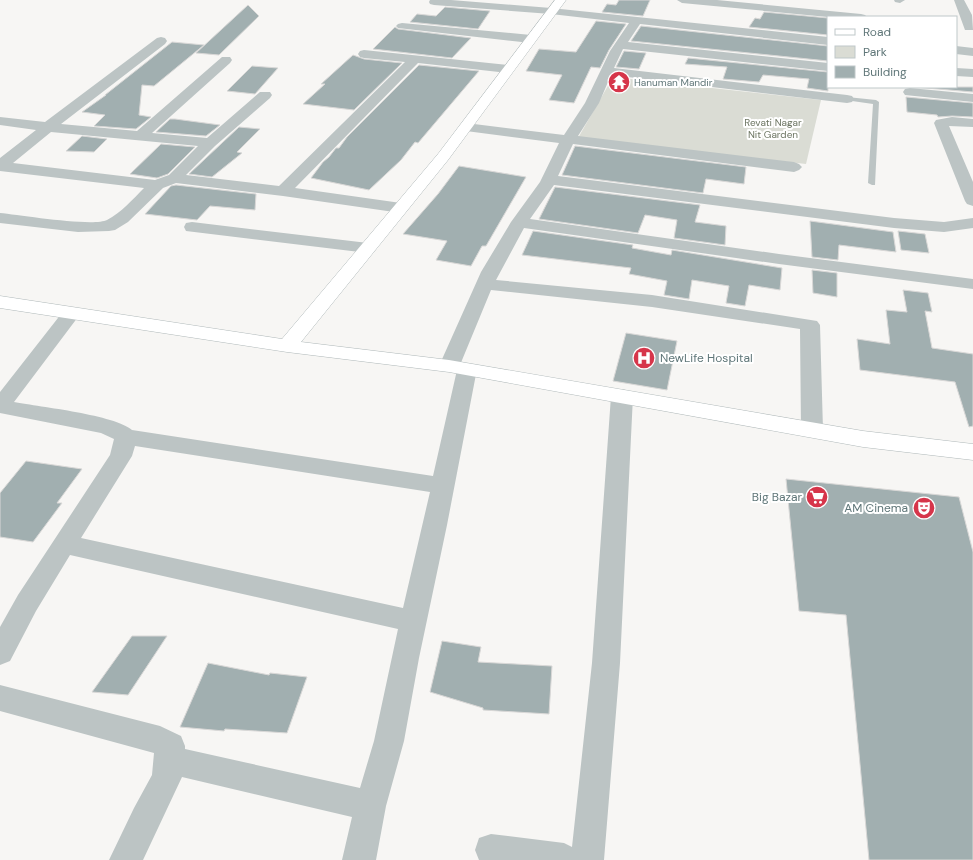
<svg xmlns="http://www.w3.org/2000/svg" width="973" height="860" viewBox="0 0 973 860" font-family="'DM Sans',sans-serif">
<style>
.green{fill:#dadcd4}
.building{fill:#a1afb0;stroke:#d9d8d7}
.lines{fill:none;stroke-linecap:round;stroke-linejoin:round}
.secondary-casing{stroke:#afb8b9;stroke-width:1}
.lane{fill:#bcc4c4;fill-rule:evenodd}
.street{fill:#bcc4c4;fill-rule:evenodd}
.secondary{fill:#fff;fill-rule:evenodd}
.labels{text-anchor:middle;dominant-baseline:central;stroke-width:4;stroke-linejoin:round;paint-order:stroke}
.far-poi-label{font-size:10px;fill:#5f7678;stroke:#fff;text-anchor:start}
.far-park-label{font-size:10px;fill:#6d7663;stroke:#fff}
.poi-label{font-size:12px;fill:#5f7678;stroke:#fff;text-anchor:end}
</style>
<rect width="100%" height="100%" fill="#f7f6f4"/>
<path class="green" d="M613 77 821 100 806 164 578 138Z"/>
<path class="building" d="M619 0H650L643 16 602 12 607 4 616 5Z
M248 5 259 16 219 55 196 53Z
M445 7 490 11 478 29 410 22 417 14 436 16Z
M764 12 828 18V35L749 27 755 18 760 19Z
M596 21 626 24 609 50 600 68 591 67 574 103 549 100 562 75 526 71 539 49 576 52Z
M641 26 828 46V61L631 41Z
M395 27 398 29 471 38 452 58 373 49Z
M172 42 204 45 154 86 142 85 139 115 151 117 136 129 94 126 105 115 82 112 106 95H105Z
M624 51 646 53 639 69 616 67Z
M353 55 364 59 402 63 354 110 303 104 325 84H321Z
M688 58 828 72V91L807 88 809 79 763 75 759 82 723 79 727 67 685 64Z
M419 65 479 71 418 143 415 142 401 160 369 190 311 178 323 162 329 157 336 148H339L347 137Z
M252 66 278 68 255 94 227 91Z
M915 87H973V92Z
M906 97 973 103V117L952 116 938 117 937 115 907 112Z
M170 119H175L220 125 206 136 156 132Z
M239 127 260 129 237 152 242 153 212 177 189 174Z
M82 136 107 139 94 152 66 151Z
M161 144 195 147 168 174 157 178 130 174Z
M575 146 746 167 744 184 706 179 703 193 562 175Z
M459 166 526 177 486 246H482L471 266 436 260 447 241 403 234 438 194Z
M176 185 256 194 255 210 210 206 197 220 145 214 171 186Z
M555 187 700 205 695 222 726 226 725 245 674 238 677 220 645 215 638 233 539 219Z
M810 221 893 232 896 252 839 245 838 260 812 257Z
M533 231 633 245 632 248 671 255 672 250 782 268 780 290 749 285 745 306 726 303 729 286 692 280 689 299 664 295 667 281 629 274 631 268 522 255Z
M898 231 925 234 929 253 901 250Z
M812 270 837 273V297L813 293Z
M903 290 928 293 932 312 925 311 932 348 973 354V426L969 427 955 382 860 370 857 339 890 344 886 310 907 312Z
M626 333 677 341 667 390 613 381Z
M26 461 82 469 57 503H62L33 542 0 537V493Z
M786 479 959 497 973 552V860H869L846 615 799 611Z
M132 636H167L128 695 92 692Z
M442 641 481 647 478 662 552 666 549 714 483 710V708L430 692Z
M208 663 269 675 270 673 307 677 287 733 225 729 224 731 180 727Z"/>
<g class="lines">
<g class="secondary-casing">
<path id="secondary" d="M555 0H566L448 160 301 342 449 360 863 431 973 444V460L863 447 449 372 287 352 0 308V296L282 339 438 154Z"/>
</g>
<path class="lane" d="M847 97 876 100 879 102 875 185H872L868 183 873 104 845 100 844 99Z"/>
<path class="street" d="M430 0H451L551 8 828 37V45L640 24 628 42 828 63V71L623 49 614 68 847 95 852 96 854 99 852 102 847 103 611 75 599 103 578 136 794 162 799 164 802 167 799 170 794 172 573 144 558 176 894 218 944 222 973 218V228L944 232 894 228 554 185 530 219 779 254 973 279V289L779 264 524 228 496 280 652 295 817 321 820 325 823 430 820 435 812 437 804 435 801 430 800 329 652 307 491 290 460 365 467 363 474 365 477 369 447 525 419 658 404 741 386 806 376 860H342L352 817 182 777 143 860H109L134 808 152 775 154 753 0 711V685L160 726 181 736 185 746V749L360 788 374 741 398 629 70 555 36 611 10 661 0 665V627L18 595 110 455 114 439 101 433 0 413V392L65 309 72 307 79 309 81 313 14 402C41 407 115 415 132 430L433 476 457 370 449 372 442 370 439 366 481 272 511 222 540 182 559 143 466 131 461 130 459 127 461 124 466 123 564 135 585 103 610 51 629 23 551 14 434 5 430 4 429 2ZM135 446 430 492 403 608 81 538 132 456Z
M677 0H717L861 14 865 15 867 17H828L682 3Z
M894 0H905L900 3 895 2Z
M954 0H964L972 15 973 30H965Z
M402 23 531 35 535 36 537 39 535 42 531 43 398 28 396 26 398 24Z
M161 37 165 38 167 41 165 44 61 124 137 131 222 57H230L232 60 230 63 152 133 207 138 260 92H270L272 95 270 98 215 146 186 175 279 186 405 62 364 58 360 57 358 54 360 51 364 50 508 65 512 66 514 69 512 72 508 73 418 63 295 188 401 203 407 205 409 208 407 211 401 213 283 196 176 183 163 188 128 222 115 230 109 231 78 232 0 223V213C20 215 93 227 107 220 121 213 133 199 144 188L0 171V158L36 130 0 125V117L45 122 157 38ZM51 132 198 146 169 175 155 180 13 163Z
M956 46 973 48V56L956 54Z
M956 68 973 69V77L956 76Z
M910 88 973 94V102L905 95 903 92 905 89Z
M952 117 973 119V127L949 126 973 182V206L967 204 965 201 934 123 936 120Z
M192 222 368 243 374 244 377 248 374 252 368 253 186 231 184 227 186 223Z
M622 389 629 391 633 396 620 663 604 860H479L475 850 479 838 491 834 564 843 572 847 592 663 611 396 615 391Z"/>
<use href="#secondary" class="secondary"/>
</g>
<defs>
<g id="temple-disc" transform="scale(1.15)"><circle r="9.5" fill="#d6354a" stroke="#fff"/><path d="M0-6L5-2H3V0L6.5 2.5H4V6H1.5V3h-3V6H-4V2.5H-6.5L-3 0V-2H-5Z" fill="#fff"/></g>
<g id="hospital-disc" transform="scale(1.15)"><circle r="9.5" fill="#d6354a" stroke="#fff"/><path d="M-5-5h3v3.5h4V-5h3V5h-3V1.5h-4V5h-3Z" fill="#fff"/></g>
<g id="supermarket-disc" transform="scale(1.15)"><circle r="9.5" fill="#d6354a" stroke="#fff"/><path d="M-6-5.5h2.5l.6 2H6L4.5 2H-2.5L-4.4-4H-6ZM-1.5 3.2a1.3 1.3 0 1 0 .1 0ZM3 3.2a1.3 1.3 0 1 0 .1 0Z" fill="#fff"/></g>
<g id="theatre-disc" transform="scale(1.15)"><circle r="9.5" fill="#d6354a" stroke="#fff"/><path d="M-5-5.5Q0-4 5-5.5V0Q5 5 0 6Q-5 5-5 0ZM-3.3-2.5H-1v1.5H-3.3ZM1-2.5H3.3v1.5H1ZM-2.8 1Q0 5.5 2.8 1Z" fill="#fff"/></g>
</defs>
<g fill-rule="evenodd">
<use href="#temple-disc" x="619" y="82"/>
<use href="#hospital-disc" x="644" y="358"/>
<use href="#supermarket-disc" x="817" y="497"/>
<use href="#theatre-disc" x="924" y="508"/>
</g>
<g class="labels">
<g class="far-poi-label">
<text x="634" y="82">Hanuman Mandir</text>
</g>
<g class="far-park-label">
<text x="773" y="122">Revati Nagar<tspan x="773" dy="12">Nit Garden</tspan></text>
</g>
<g class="poi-label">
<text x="660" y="358" text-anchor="start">NewLife Hospital</text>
<text x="802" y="497">Big Bazar</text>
<text x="908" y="508">AM Cinema</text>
</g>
</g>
<rect x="827" y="16" width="130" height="72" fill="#ffffff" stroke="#bfc8c9"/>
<rect x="835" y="29" width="20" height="6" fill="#ffffff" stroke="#bfc8c9"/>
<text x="863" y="36" font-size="12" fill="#5f7678">Road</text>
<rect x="835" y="46" width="20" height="12" fill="#dadcd4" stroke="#bfc8c9"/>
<text x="863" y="56" font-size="12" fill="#5f7678">Park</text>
<rect x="835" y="66" width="20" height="12" fill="#a1afb0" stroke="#bfc8c9"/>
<text x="863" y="76" font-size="12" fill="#5f7678">Building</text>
</svg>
